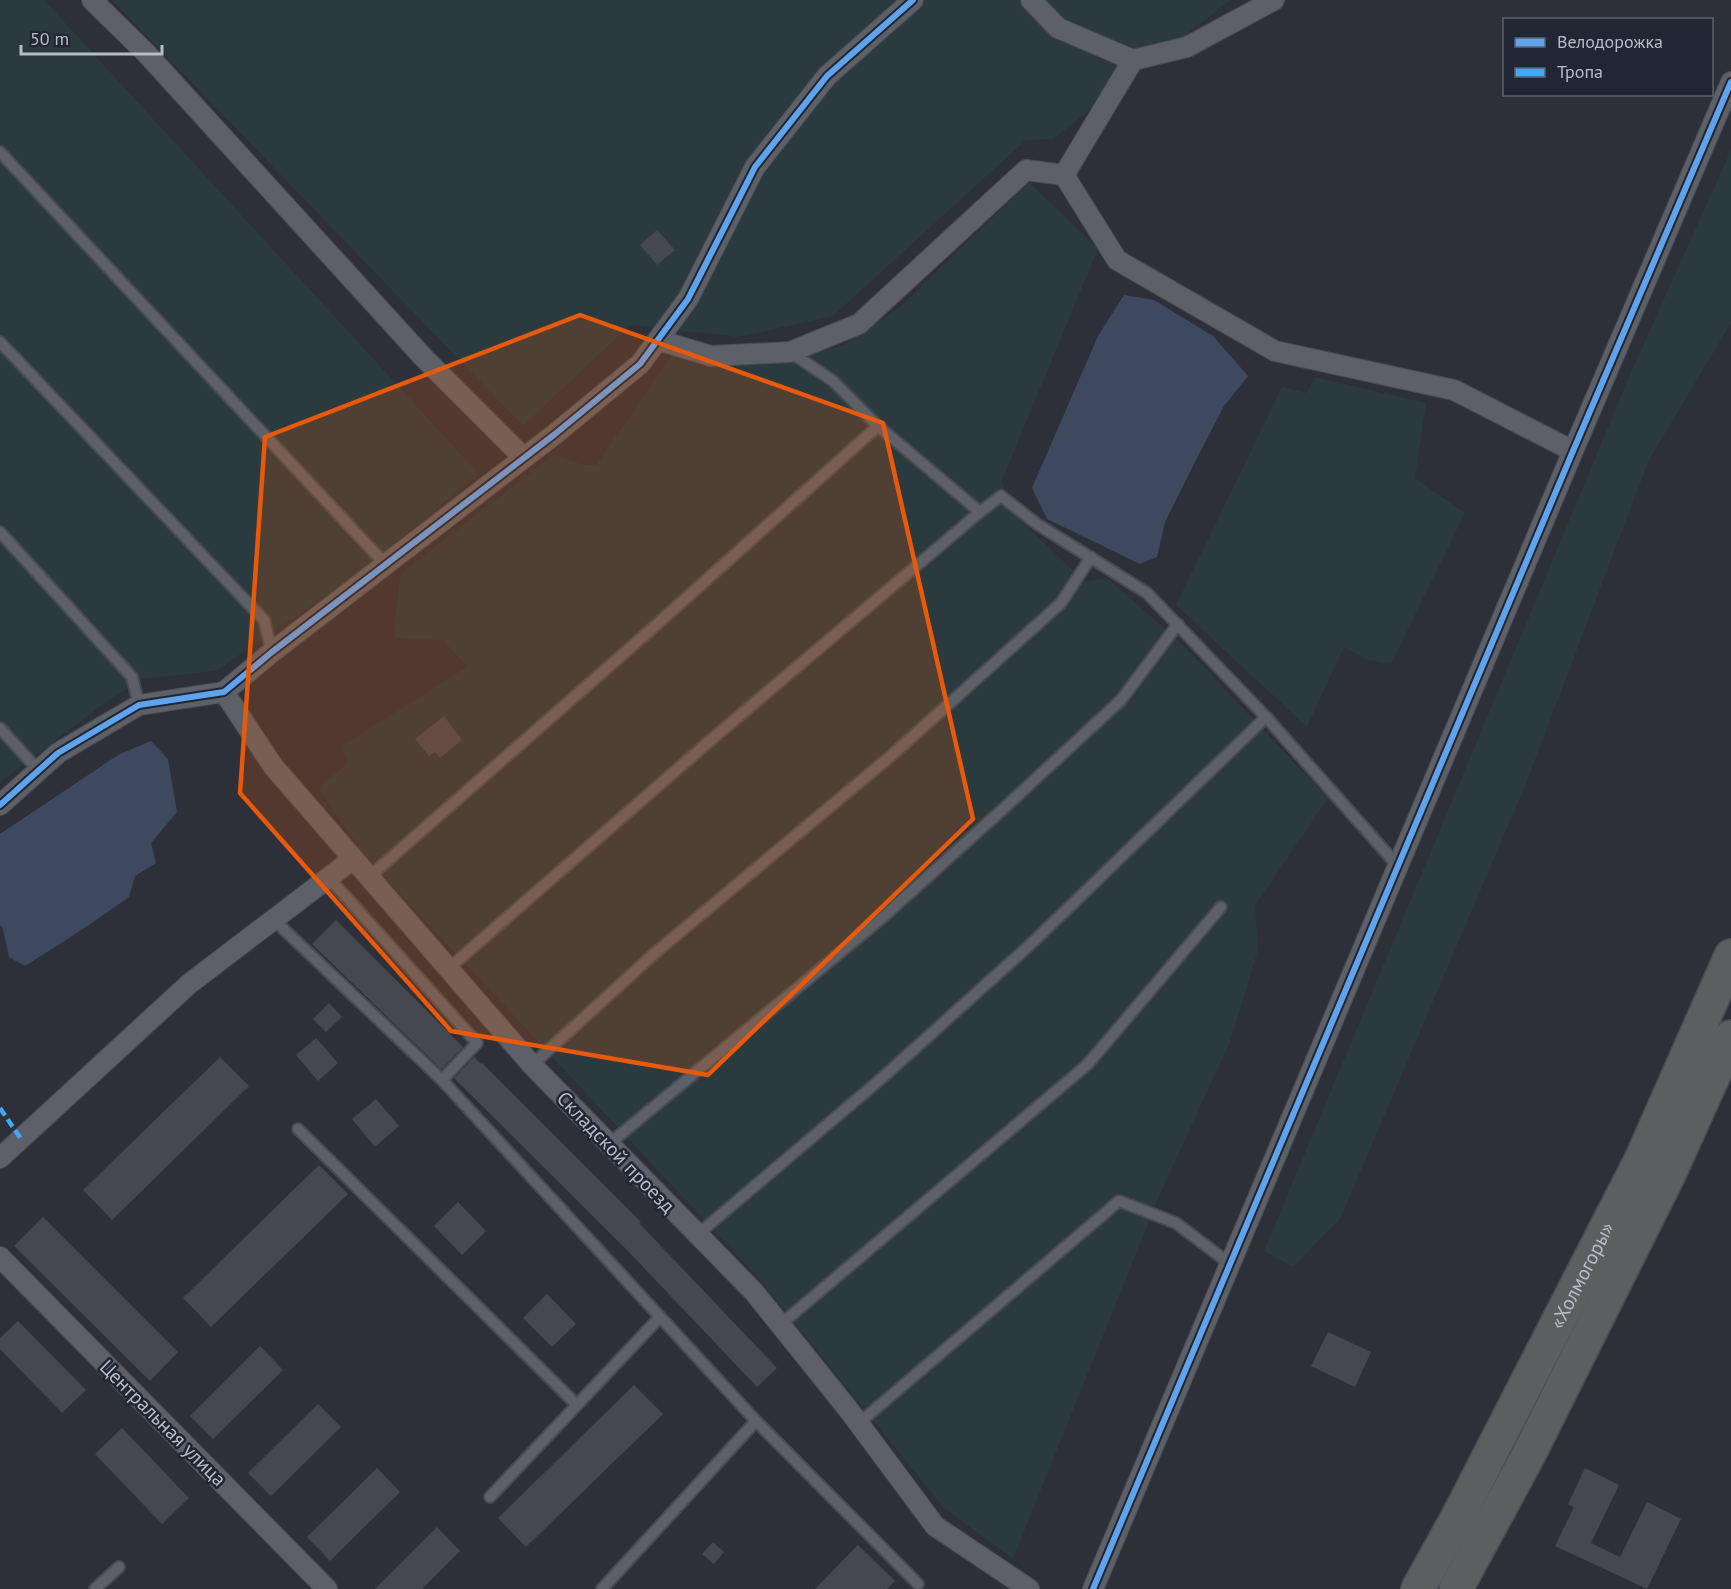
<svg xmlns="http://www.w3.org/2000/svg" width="1731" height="1589" viewBox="0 0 1731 1589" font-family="'PT Sans',sans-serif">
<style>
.green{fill:#2b3a3e}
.water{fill:#3e4960}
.building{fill:#45484f}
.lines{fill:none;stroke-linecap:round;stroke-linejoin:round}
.lane-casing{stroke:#484b51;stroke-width:14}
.street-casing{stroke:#484b51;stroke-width:22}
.highway-casing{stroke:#494c54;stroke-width:36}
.lane{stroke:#5d6066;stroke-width:10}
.street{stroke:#5d6066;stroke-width:20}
.highway{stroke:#5c5e60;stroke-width:33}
.quiet{stroke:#3fa9f5;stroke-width:4.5;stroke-dasharray:9 4.5;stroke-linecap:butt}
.cycleway-casing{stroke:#202633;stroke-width:10}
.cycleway{stroke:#60a3ed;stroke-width:6}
.marked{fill:#e8590c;fill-opacity:0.2;stroke:#e8590c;stroke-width:4.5;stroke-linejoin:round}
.labels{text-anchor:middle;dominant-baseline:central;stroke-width:5;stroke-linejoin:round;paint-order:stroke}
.street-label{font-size:20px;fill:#b8bcc8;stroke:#202633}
</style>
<rect width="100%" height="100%" fill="#2d3038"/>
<path class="green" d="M0 0H44L479 474 359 573 256 644 215 671 143 679 106 702 0 782Z
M112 0H1230L1053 139 1026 140 833 316 739 337 630 325 523 426Z
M1731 150V323L1649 460 1525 786 1340 1219 1293 1267 1264 1251 1632 370Z
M1029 182 1098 249 1002 480 1010 510 1085 582 1107 578 1180 642 1328 798 1255 906 1258 950 1230 1042 1160 1194 1013 1559 944 1508 759 1279 365 856 318 788 348 763 342 746 467 667 443 640 395 638V621L401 573 553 455 585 465H596L672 355 782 363 843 345 900 307Z
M1315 377 1426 403 1415 478 1465 513 1391 664 1368 660 1344 647 1307 727 1176 605 1282 387 1306 393Z"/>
<path class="water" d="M1124 295 1154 300 1213 336 1248 376 1224 406 1196 460 1165 522 1157 557 1140 564 1047 519 1032 488 1098 336Z
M151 741 168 759 177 812 151 843 156 863 135 876 129 897 83 929 25 966 9 957 3 929 0 925V834L118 755Z"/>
<path class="building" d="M657 230 675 250 657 265 640 245Z
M444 716 462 740 440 758 435 752 429 756 415 739Z
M336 920 463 1047 444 1067 441 1069 312 944Z
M329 1003 342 1017 326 1032 313 1019Z
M316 1038 338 1063 318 1081 296 1055Z
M220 1057 249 1086 112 1220 83 1190Z
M474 1057 481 1064 482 1063 641 1222 639 1223 777 1368 757 1387 627 1250 454 1078Z
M376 1099 399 1126 375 1147 352 1119Z
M319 1165 348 1194 211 1327 183 1298Z
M458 1202 486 1231 462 1255 434 1226Z
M43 1217 178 1352 150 1381 14 1246Z
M547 1294 576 1324 552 1347 523 1318Z
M18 1321 86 1390 62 1413 0 1349V1338Z
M1328 1332 1371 1352 1355 1387 1311 1366Z
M260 1346 283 1370 213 1439 190 1416Z
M634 1385 663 1414 526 1547 498 1518Z
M318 1404 341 1427 271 1496 248 1473Z
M122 1428 189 1498 162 1524 95 1454Z
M377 1468 400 1492 330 1561 307 1537Z
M1585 1468 1619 1485 1591 1543 1620 1557 1647 1502 1681 1519 1647 1589 1555 1546 1574 1507 1568 1504Z
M437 1527 460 1551 422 1589H375Z
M713 1542 724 1552 714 1564 702 1554Z
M858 1545 895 1581 887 1589H815Z"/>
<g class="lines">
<g class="lane-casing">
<path id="lane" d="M0 152 386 565
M0 342 264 620 272 652
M790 352 833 381 878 426 980 512 1001 496 1037 524 1147 593 1266 717 1398 866
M0 532 132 677 139 705
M0 728 38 770
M369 877 655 626 878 426
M329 878 477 1043 442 1080 756 1421 602 1589
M274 920 442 1080
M448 969 712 739 980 512
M532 1065 655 953 892 755 1061 603 1091 557
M298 1129 577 1405
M609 1144 883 917 1002 810 1121 700 1178 624
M697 1235 882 1078 1032 943 1266 717
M780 1325 1088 1064 1221 907
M756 1421 918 1584
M859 1423 1119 1201 1176 1223 1230 1264
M490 1497 660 1317
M95 1589 119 1567"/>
</g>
<g class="street-casing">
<path id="street" d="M92 0 147 54 423 357 524 458
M1031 0 1058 28 1133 60 1187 47 1274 0
M1064 175 1133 60
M658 340 711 356 790 352 859 324 1026 170 1064 175 1117 260 1275 351 1454 390 1573 451
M224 692 273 766 532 1065 754 1292 848 1409 935 1526 1029 1589
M0 805 58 753 139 705 224 692 272 652 555 434 640 364 688 299 755 167 827 76 913 0
M0 1158 189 984 353 859
M0 1257 327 1589
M1093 1589 1573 451 1731 82"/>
</g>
<g class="highway-casing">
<g id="highway">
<path id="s1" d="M1418 1589 1459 1515 1642 1158 1731 956"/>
<path d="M1456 1589 1529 1454 1668 1176 1731 1037"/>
</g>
</g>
<use href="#lane" class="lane"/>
<use href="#street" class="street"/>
<use href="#highway" class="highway"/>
<path class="quiet" d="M0 1108 21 1139"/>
<g class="cycleway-casing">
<path id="cycleway" d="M0 805 58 753 139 705 224 692 272 652 555 434 640 364 688 299 755 167 827 76 913 0
M1093 1589 1573 451 1731 82"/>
</g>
<use href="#cycleway" class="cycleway"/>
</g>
<path class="marked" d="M580 315 883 423 973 819 708 1075 451 1031 240 793 265 437Z"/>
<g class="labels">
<g class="street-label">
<text transform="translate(616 1152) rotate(46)">Складской проезд</text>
<text stroke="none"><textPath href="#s1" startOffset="354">«Холмогоры»</textPath></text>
<text transform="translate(163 1423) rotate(45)">Центральная улица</text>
</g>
</g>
<rect x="1503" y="18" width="210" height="78" fill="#202633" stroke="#5d626f" stroke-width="1.5"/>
<rect x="1515" y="38" width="30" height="9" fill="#60a3ed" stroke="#5d626f" stroke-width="1.5"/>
<text x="1557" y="48" font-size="18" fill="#b8bcc8">Велодорожка</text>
<rect x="1515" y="68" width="30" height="9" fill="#3fa9f5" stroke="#5d626f" stroke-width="1.5"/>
<text x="1557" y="78" font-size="18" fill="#b8bcc8">Тропа</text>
<path d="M21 45v9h141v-9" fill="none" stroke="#b8bcc8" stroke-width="3"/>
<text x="30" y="45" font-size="18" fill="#b8bcc8" stroke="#202633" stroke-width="4.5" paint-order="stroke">50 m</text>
</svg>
